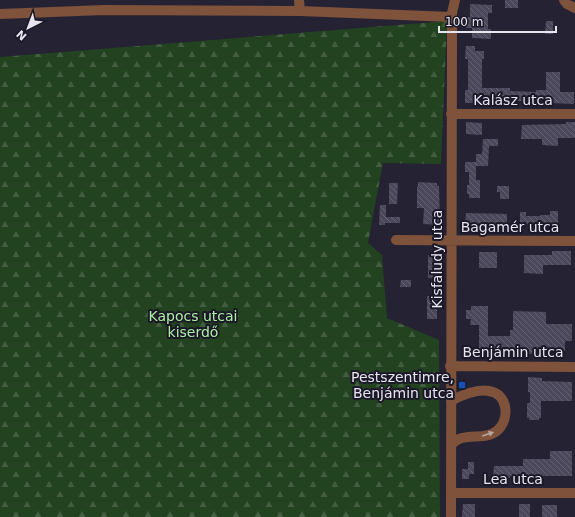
<svg xmlns="http://www.w3.org/2000/svg" width="575" height="517" viewBox="0 0 575 517" font-family="'DejaVu Sans',sans-serif">
<style>
.forest{fill:url(#forest-firs)}
.building{fill:url(#building-back-hatch)}
.lines{fill:none;stroke-linecap:round;stroke-linejoin:round}
.minor{stroke:#7e523b;stroke-width:10}
.oneway{fill:#b7a39f}
.transit-dot{fill:#1a4fb4;stroke:#1b1928;stroke-width:1.5}
.labels{text-anchor:middle;dominant-baseline:central;stroke-width:4;stroke-linejoin:round;paint-order:stroke}
.street-label{font-size:14px;fill:#e6e5f0;stroke:#1b1928}
.park-label{font-size:14px;fill:#abeea2;stroke:#1b1928}
.poi-label{font-size:14px;fill:#e6e5f0;stroke:#1b1928;text-anchor:end}
</style>
<defs>
<pattern id="forest-firs" width="22" height="20" patternUnits="userSpaceOnUse"><rect width="22" height="20" fill="#23421f"/><path d="M5 1l3.5 6h-7zM16 11l3.5 6h-7z" fill="#435d40"/></pattern>
<pattern id="building-back-hatch" width="6" height="6" patternUnits="userSpaceOnUse"><rect width="6" height="6" fill="#4a485a"/><path d="M-1 5l2 2M0 0l6 6M5-1l2 2" fill="none" stroke="#646272"/></pattern>
</defs>
<rect width="100%" height="100%" fill="#242233"/>
<path class="forest" d="M447 21 441 164 383 163 368 243 382 255 387 318 439 340 440 517H0V57Z"/>
<path class="building" d="M505 0H518V8H505Z
M470 4 492 5V13H488V29H491V39L472 38V28H466V17H470Z
M546 21H553V34H545Z
M466 46H475V51H484V59H482V88H510V91L536 92V90H546V72H560V92H574V104L550 103V98H528V101H513L499 100V96L477 95V103H465V90H468V59H465Z
M466 122 482 123V135L466 134Z
M566 122H575V138H558V146L542 145V139H521L522 125 566 124Z
M483 139H498V146H489L488 166H476V154H482Z
M465 162H476V180H480V198H469V194H467V185H469V172H465Z
M418 182 437 183V186H439L440 225 423 224 424 208H417V186H418Z
M389 183H398L397 204H389Z
M497 186H509V199H500V192H497Z
M380 205H386V217H400V223H385V225H379Z
M550 211H558V225L520 224V212H526V216H540V215H550Z
M466 213 507 214V226H493V224H465Z
M552 251H571V265H543V274L524 273V255H552Z
M479 252H497V268H479Z
M428 255H438V278H428Z
M401 280H411V287H400Z
M427 296H437V319H427Z
M471 306H488V336H510V330H513V311L546 312V324H572V341H565V351H545V354L479 353V325H470L471 319H466V310H471Z
M528 377 542 378V381L572 382V401H541V418H539V420H529V418H527V403H530V392H528Z
M550 451H572V476H510V478H500V476H493L494 466H523V459H550Z
M468 462H474V474H469V479H462V469H468Z
M463 504H475V517H462Z
M519 504H530V517H519Z
M542 505H557V517H542Z"/>
<g class="lines">
<path class="minor" d="M299 0 300 11
M564 0 567 4 575 8
M0 14 104 10 300 11 452 17
M451 114H575
M396 240 575 241
M450 366 575 367
M451 401C461 395 477 389 489 391 508 394 510 418 498 430 487 440 472 434 459 439 457 440 454 442 452 444
M451 493H575
M451 517 452 28V13L455 0"/>
</g>
<defs><path id="oneway-solid" d="M-6-.8H1V-3.2L6.5 0L1 3.2V.8H-6Z"/></defs>
<use class="oneway" href="#oneway-solid" transform="translate(488 434) rotate(-19)"/>
<rect class="transit-dot" x="458" y="381" width="8" height="8" rx="2"/>
<g class="labels">
<g class="street-label">
<text x="513" y="100">Kalász utca</text>
<text x="510" y="227">Bagamér utca</text>
<text transform="translate(437 259) rotate(-90)">Kisfaludy utca</text>
<text x="513" y="352">Benjámin utca</text>
<text x="513" y="479">Lea utca</text>
</g>
<g class="park-label">
<text x="193" y="316">Kapocs utcai<tspan x="193" dy="16">kiserdő</tspan></text>
</g>
<g class="poi-label">
<text x="454" y="377">Pestszentimre,<tspan x="454" dy="16">Benjámin utca</tspan></text>
</g>
</g>
<g transform="translate(28 28) rotate(222)" stroke="#1b1928" stroke-width="3" paint-order="stroke">
<path d="M0-3L7 15L0 10L-7 15Z" fill="#e6e5f0"/>
<text y="-6" font-size="11" font-weight="bold" text-anchor="middle" fill="#e6e5f0">N</text>
</g>
<path d="M439 26v6h117v-6" fill="none" stroke="#e6e5f0" stroke-width="2"/>
<text x="445" y="26" font-size="12" fill="#e6e5f0" stroke="#1b1928" stroke-width="3" paint-order="stroke">100 m</text>
</svg>
